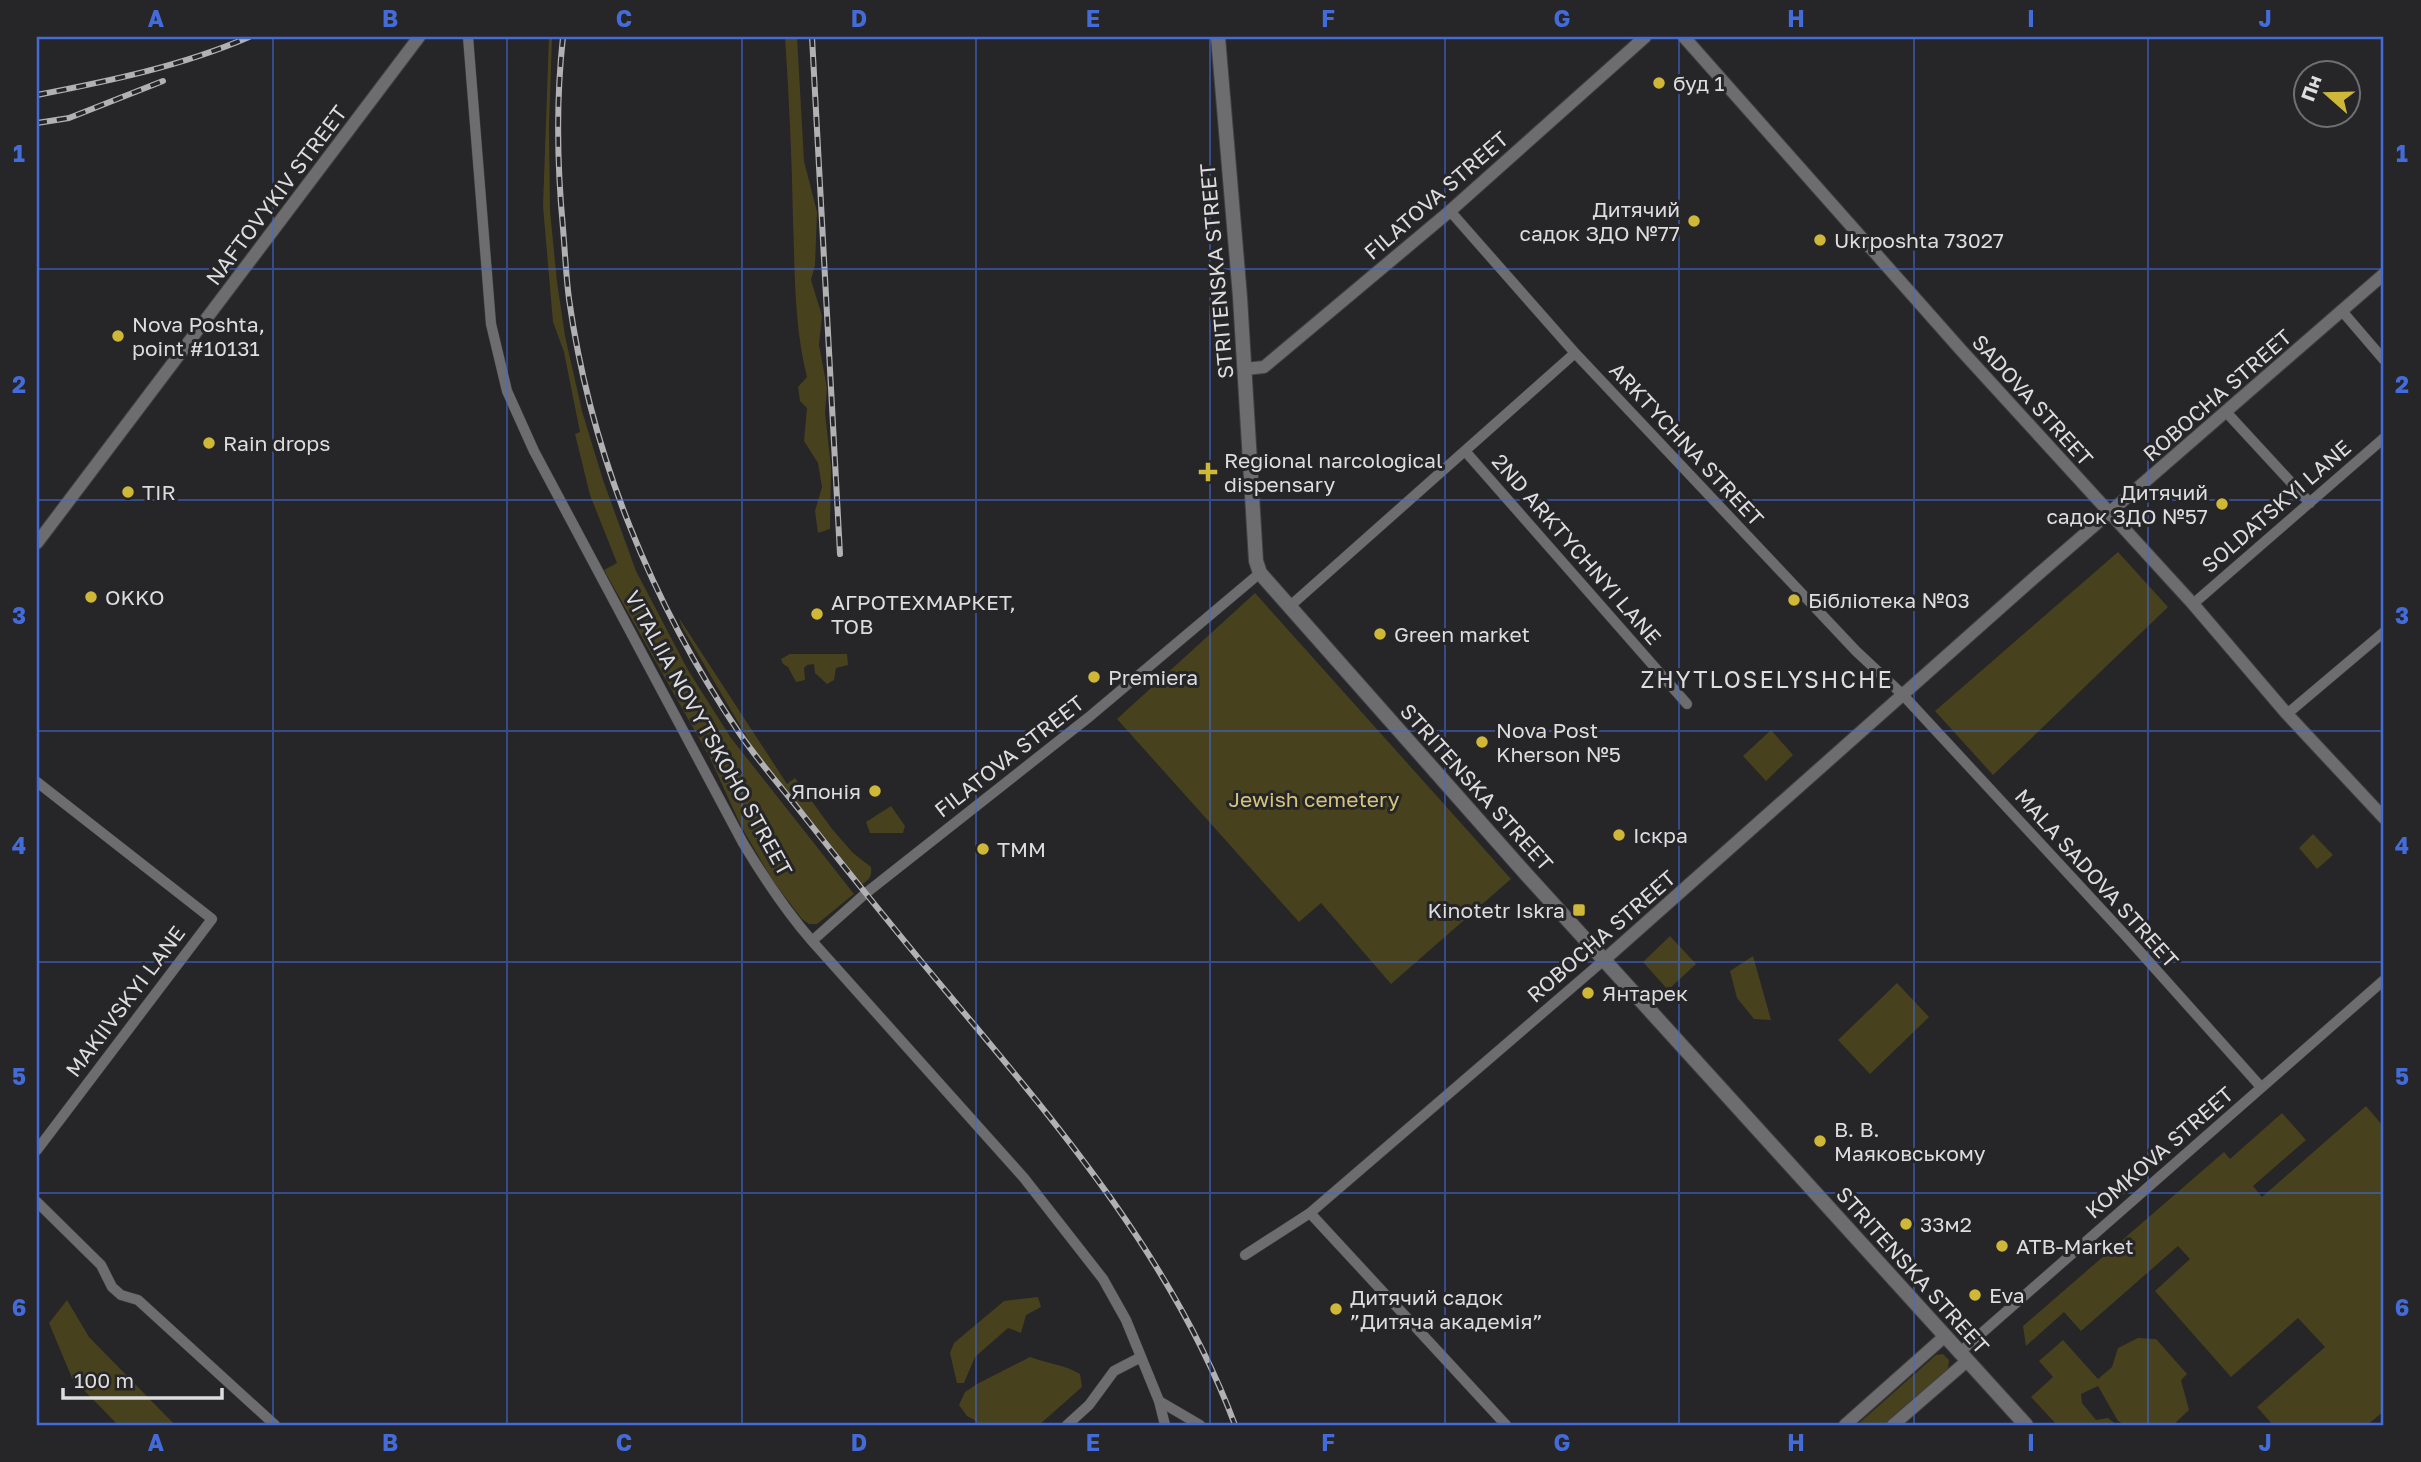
<svg xmlns="http://www.w3.org/2000/svg" width="2421" height="1462" viewBox="0 0 2421 1462" font-family="'Golos Text',sans-serif">
<style>
.green{fill:#48411d}
.lines{fill:none;stroke-linecap:round;stroke-linejoin:round}
.minor-casing{stroke:#404042;stroke-width:11}
.tertiary-casing{stroke:#404042;stroke-width:14}
.secondary-casing{stroke:#404042;stroke-width:16}
.minor{stroke:#6d6d70;stroke-width:10}
.tertiary{stroke:#6d6d70;stroke-width:12}
.secondary{stroke:#6d6d70;stroke-width:14}
.rail-casing{stroke:#b1b1b3;stroke-width:6}
.rail{stroke:#262528;stroke-width:3.5;stroke-dasharray:10;stroke-linecap:butt}
.grid{fill:none;stroke:#436bd9;stroke-width:2;stroke-opacity:0.55}
.poi-dot{fill:#cfb837;stroke:#262528;stroke-width:2.5}
.labels{text-anchor:middle;dominant-baseline:central;stroke-width:6;stroke-linejoin:round;paint-order:stroke}
.poi-label{font-size:21px;fill:#dddddf;stroke:#262528;text-anchor:start}
.street-label{font-size:21px;fill:#dddddf;stroke:#262528}
.park-label{font-size:21px;fill:#d4c579;stroke:#262528}
.neighbourhood-label{font-size:23px;letter-spacing:2px;fill:#dddddf;stroke:#262528}
.neatline{fill:none;stroke:#436bd9;stroke-width:2.5}
.grid-label{font-size:23px;text-anchor:middle;font-weight:bold;fill:#436bd9}
</style>
<rect width="100%" height="100%" fill="#262528"/>
<path class="green" d="M549 37H552L549 126 550 211 557 282 565 336 582 411 603 480 636 571 688 670 731 738 854 894 817 924H809L802 919 773 881 742 828 709 756 604 570 617 563 590 495 575 434 580 432 564 352 553 322 543 206Z
M785 37H797L804 161 817 212 815 265 811 280 822 316 819 345 827 388 825 413 831 467 830 529 818 533 815 511 822 487 818 463 804 441 807 408 800 401 798 387 807 377C794 325 795 273 793 221 792 159 789 98 785 37Z
M2118 552 2168 607 1993 775 1935 711Z
M1255 593 1511 879 1391 984 1321 903 1299 922 1117 719Z
M679 618 787 784 795 778 832 829 853 853 871 867C872 875 870 880 862 884L752 746 682 627Z
M790 654H847L848 665 836 668 834 680 827 684 815 673 814 664 807 665 804 668 805 680 796 682 788 667 783 664 781 659Z
M1771 730 1793 755 1766 781 1743 756Z
M891 806 905 826 903 833H870L866 822Z
M2313 834 2333 855 2317 869 2299 848Z
M1670 936 1696 964 1668 990 1643 962Z
M1753 956 1771 1020 1754 1019 1737 998 1730 971Z
M1897 983 1929 1017 1870 1074 1838 1040Z
M2366 1106 2384 1127V1411L2367 1425H2273L2257 1407 2325 1347 2298 1318 2231 1377 2155 1291 2190 1259 2178 1246 2081 1331 2064 1312 2026 1346 2023 1326 2224 1152 2230 1159 2282 1113 2306 1140 2253 1186 2262 1197Z
M1038 1297 1041 1307 1026 1315 1021 1333 1008 1328 975 1357 964 1383H957L950 1353 954 1343 1004 1301Z
M67 1300 89 1337 175 1425H118L72 1378 49 1323Z
M2138 1338 2156 1339 2187 1374 2181 1380 2189 1410 2173 1425H2125L2118 1421 2098 1386 2081 1394 2082 1403 2096 1420 2108 1418 2117 1425H2057L2031 1397 2053 1377 2039 1361 2063 1340 2098 1379 2112 1367 2118 1348Z
M1943 1354 1949 1360 1948 1369 1885 1425H1857L1936 1355Z
M1030 1357C1046 1363 1066 1365 1080 1374L1082 1387 1039 1425H977L976 1421 967 1416 959 1405 965 1392 977 1384Z"/>
<g class="lines">
<g class="minor-casing">
<path id="minor" d="M468 37 491 324 507 391 534 451 743 843C764 878 785 910 812 941L1024 1178 1103 1279 1126 1320 1159 1401 1165 1425
M1450 211 1575 353 1856 651 1903 695 2125 935 2261 1087
M2342 311 2384 360
M2227 413 2310 503
M1465 451 1687 704
M2193 604 2384 438
M1289 607 1575 353
M2287 714 2384 632
M37 782 212 919 37 1150
M812 941 866 893 1089 717 1260 573
M37 1202 101 1265 112 1287 121 1295 138 1300 275 1425
M1310 1213 1506 1425
M1245 1255 1310 1213 1604 960
M1959 1353 2384 980
M1159 1401 1200 1425
M1067 1425 1089 1405 1114 1371 1141 1357"/>
</g>
<g class="tertiary-casing">
<path id="tertiary" d="M1684 37 1961 350 2193 604 2287 714 2384 818
M1245 369 1264 367 1450 211 1645 37
M37 543 419 37
M1604 960 2034 578 2384 274
M1845 1425 1944 1337
M1893 1425 1967 1361"/>
</g>
<g class="secondary-casing">
<path id="secondary" d="M1218 37 1240 297 1256 561 1260 573 1526 874 2026 1425"/>
</g>
<use href="#minor" class="minor"/>
<use href="#tertiary" class="tertiary"/>
<use href="#secondary" class="secondary"/>
<g class="rail-casing">
<path id="rail" d="M563 37C556 100 557 164 563 228 565 252 566 276 569 299 591 455 652 604 740 734 759 762 783 789 804 816 853 878 903 940 955 1002 1063 1131 1175 1264 1235 1425
M812 37 840 554
M37 95C109 81 182 66 249 37
M37 123 69 118 163 81"/>
</g>
<use href="#rail" class="rail"/>
</g>
<path class="grid" d="M273 37V1425M507 37V1425M742 37V1425M976 37V1425M1210 37V1425M1445 37V1425M1679 37V1425M1914 37V1425M2148 37V1425M37 269H2384M37 500H2384M37 731H2384M37 962H2384M37 1193H2384"/>
<g class="poi-dot">
<circle cx="1659" cy="83" r="7"/>
<circle cx="1694" cy="221" r="7"/>
<circle cx="1820" cy="240" r="7"/>
<circle cx="118" cy="336" r="7"/>
<circle cx="209" cy="443" r="7"/>
<path d="M1204.5 461.5h7v7h7v7h-7v7h-7v-7h-7v-7h7z"/>
<circle cx="128" cy="492" r="7"/>
<circle cx="2222" cy="504" r="7"/>
<circle cx="91" cy="597" r="7"/>
<circle cx="1794" cy="600" r="7"/>
<circle cx="817" cy="614" r="7"/>
<circle cx="1380" cy="634" r="7"/>
<circle cx="1094" cy="677" r="7"/>
<circle cx="1482" cy="742" r="7"/>
<circle cx="875" cy="791" r="7"/>
<circle cx="1619" cy="835" r="7"/>
<circle cx="983" cy="849" r="7"/>
<rect x="1572" y="903" width="14" height="14" rx="3.5"/>
<circle cx="1588" cy="993" r="7"/>
<circle cx="1820" cy="1141" r="7"/>
<circle cx="1906" cy="1224" r="7"/>
<circle cx="2002" cy="1246" r="7"/>
<circle cx="1975" cy="1295" r="7"/>
<circle cx="1336" cy="1309" r="7"/>
</g>
<g class="labels">
<g class="poi-label">
<text x="1673" y="83">буд 1</text>
<text x="1680" y="209" text-anchor="end">Дитячий<tspan x="1680" dy="24">садок ЗДО №77</tspan></text>
<text x="1834" y="240">Ukrposhta 73027</text>
<text x="132" y="324">Nova Poshta,<tspan x="132" dy="24">point #10131</tspan></text>
<text x="223" y="443">Rain drops</text>
<text x="1224" y="460">Regional narcological<tspan x="1224" dy="24">dispensary</tspan></text>
<text x="142" y="492">TIR</text>
<text x="2208" y="492" text-anchor="end">Дитячий<tspan x="2208" dy="24">садок ЗДО №57</tspan></text>
<text x="105" y="597">OKKO</text>
<text x="1808" y="600">Бібліотека №03</text>
<text x="831" y="602">АГРОТЕХМАРКЕТ,<tspan x="831" dy="24">ТОВ</tspan></text>
<text x="1394" y="634">Green market</text>
<text x="1108" y="677">Premiera</text>
<text x="1496" y="730">Nova Post<tspan x="1496" dy="24">Kherson №5</tspan></text>
<text x="861" y="791" text-anchor="end">Японія</text>
<text x="1633" y="835">Іскра</text>
<text x="997" y="849">TMM</text>
<text x="1565" y="910" text-anchor="end">Kinotetr Iskra</text>
<text x="1602" y="993">Янтарек</text>
<text x="1834" y="1129">В. В.<tspan x="1834" dy="24">Маяковському</tspan></text>
<text x="1920" y="1224">33м2</text>
<text x="2016" y="1246">ATB-Market</text>
<text x="1989" y="1295">Eva</text>
<text x="1350" y="1297">Дитячий садок<tspan x="1350" dy="24">”Дитяча академія”</tspan></text>
</g>
<g class="street-label">
<text transform="translate(276 195) rotate(-53)">NAFTOVYKIV STREET</text>
<text transform="translate(1436 195) rotate(-41)">FILATOVA STREET</text>
<text transform="translate(1216 271) rotate(-95)">STRITENSKA STREET</text>
<text transform="translate(2217 395) rotate(-41)">ROBOCHA STREET</text>
<text transform="translate(2033 400) rotate(48)">SADOVA STREET</text>
<text transform="translate(1687 444) rotate(47)">ARKTYCHNA STREET</text>
<text transform="translate(2276 506) rotate(-41)">SOLDATSKYI LANE</text>
<text transform="translate(1577 549) rotate(49)">2ND ARKTYCHNYI LANE</text>
<text transform="translate(709 733) rotate(61)">VITALIIA NOVYTSKOHO STREET</text>
<text transform="translate(1009 756) rotate(-38)">FILATOVA STREET</text>
<text transform="translate(1477 787) rotate(48)">STRITENSKA STREET</text>
<text transform="translate(2097 878) rotate(48)">MALA SADOVA STREET</text>
<text transform="translate(1601 936) rotate(-41)">ROBOCHA STREET</text>
<text transform="translate(125 1001) rotate(-53)">MAKIIVSKYI LANE</text>
<text transform="translate(2159 1152) rotate(-41)">KOMKOVA STREET</text>
<text transform="translate(1913 1270) rotate(48)">STRITENSKA STREET</text>
</g>
<g class="park-label">
<text x="1314" y="799">Jewish cemetery</text>
</g>
<g class="neighbourhood-label">
<text x="1767" y="679">ZHYTLOSELYSHCHE</text>
</g>
</g>
<rect width="2421" height="1462" fill="none" stroke="#262528" stroke-width="77"/>
<g transform="translate(2327 94) rotate(290)"><circle r="33" fill="#262528" stroke="#6f6f71" stroke-width="2"/>
<path d="M0-5L12 26L0 18L-12 26Z" fill="#cfb837"/>
<text y="-10" font-size="19" font-weight="bold" text-anchor="middle" fill="#dddddf">Пн</text>
</g>
<path d="M63 1388v10h159v-10" fill="none" stroke="#dddddf" stroke-width="3.5"/>
<text x="74" y="1388" font-size="21" fill="#dddddf" stroke="#262528" stroke-width="5" paint-order="stroke">100 m</text>
<rect x="38" y="38" width="2344" height="1386" class="neatline"/>
<g class="grid-label">
<text x="156" y="27">A</text>
<text x="390" y="27">B</text>
<text x="624" y="27">C</text>
<text x="859" y="27">D</text>
<text x="1093" y="27">E</text>
<text x="1328" y="27">F</text>
<text x="1562" y="27">G</text>
<text x="1796" y="27">H</text>
<text x="2031" y="27">I</text>
<text x="2265" y="27">J</text>
<text x="19" y="162">1</text>
<text x="2402" y="162">1</text>
<text x="19" y="393">2</text>
<text x="2402" y="393">2</text>
<text x="19" y="624">3</text>
<text x="2402" y="624">3</text>
<text x="19" y="854">4</text>
<text x="2402" y="854">4</text>
<text x="19" y="1085">5</text>
<text x="2402" y="1085">5</text>
<text x="19" y="1316">6</text>
<text x="2402" y="1316">6</text>
<text x="156" y="1451">A</text>
<text x="390" y="1451">B</text>
<text x="624" y="1451">C</text>
<text x="859" y="1451">D</text>
<text x="1093" y="1451">E</text>
<text x="1328" y="1451">F</text>
<text x="1562" y="1451">G</text>
<text x="1796" y="1451">H</text>
<text x="2031" y="1451">I</text>
<text x="2265" y="1451">J</text>
</g>
</svg>
